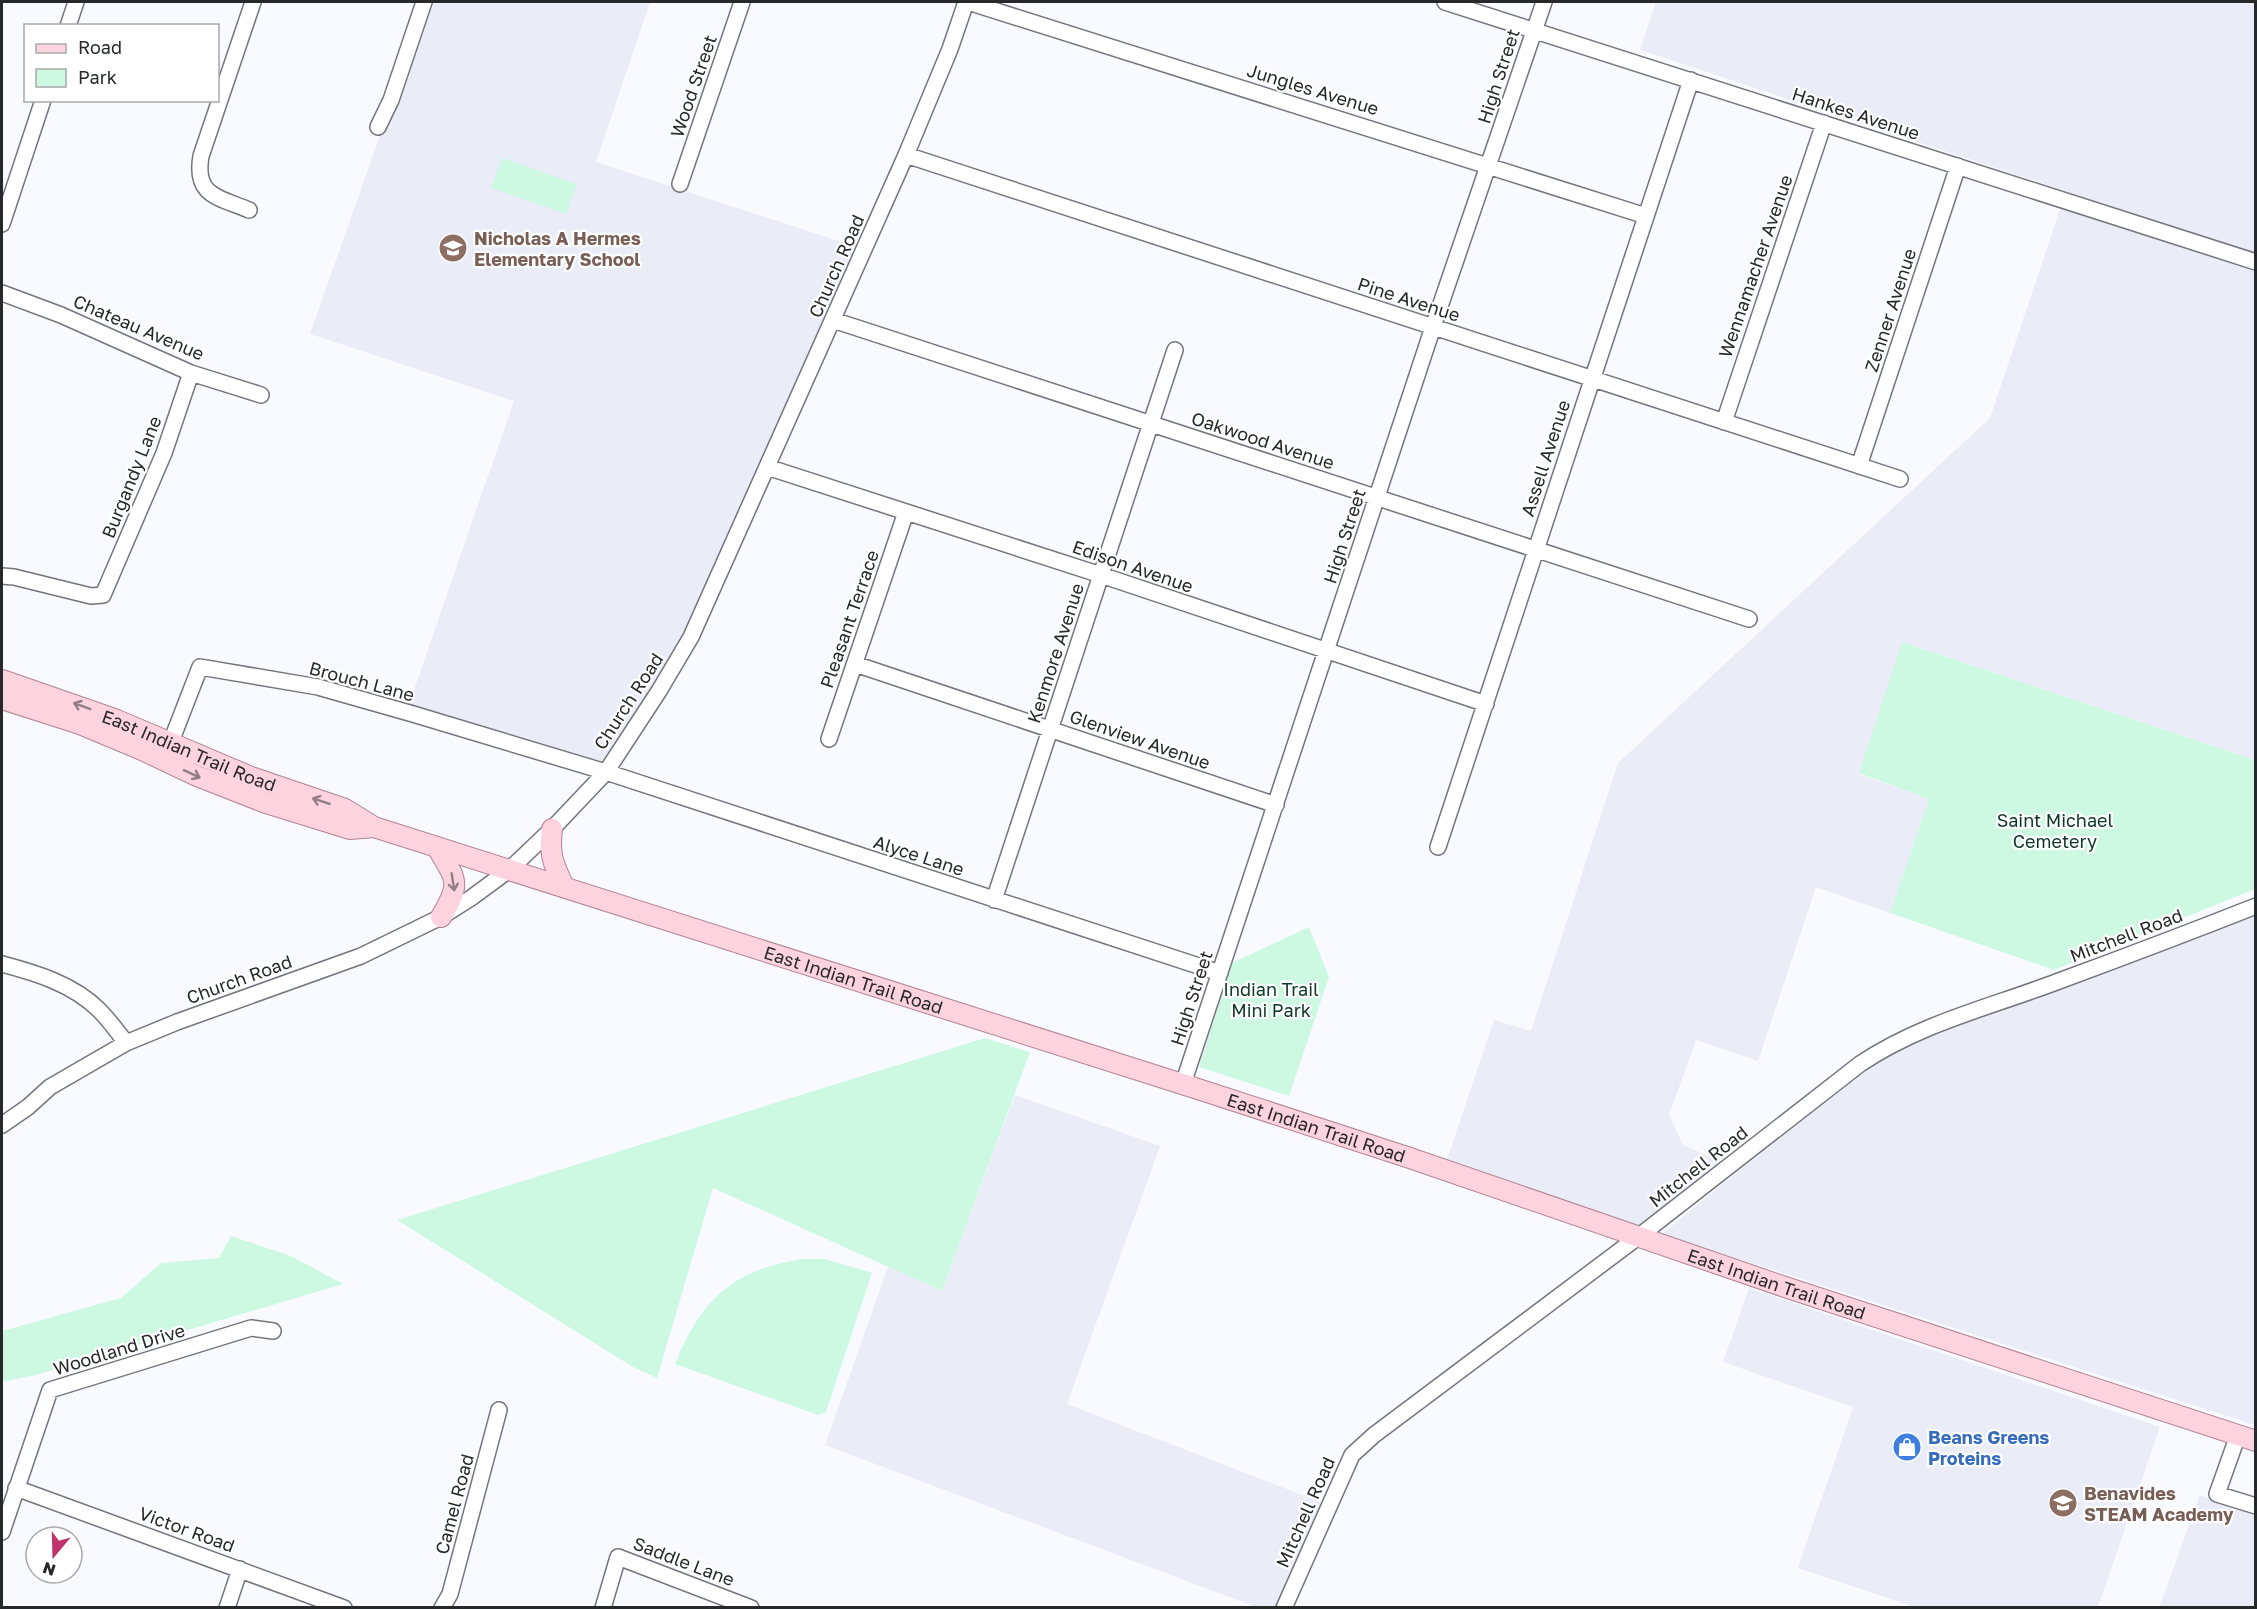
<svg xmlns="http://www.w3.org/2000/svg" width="2257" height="1609" viewBox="0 0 2257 1609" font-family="'Golos Text',sans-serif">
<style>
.built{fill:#eaecf8}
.green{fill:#cdf8e2}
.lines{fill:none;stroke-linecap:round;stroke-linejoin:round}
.minor-casing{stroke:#74757c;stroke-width:18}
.major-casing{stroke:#b18492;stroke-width:22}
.minor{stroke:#fff;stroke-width:15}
.major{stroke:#fdd3df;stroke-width:20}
.oneway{stroke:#927e84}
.labels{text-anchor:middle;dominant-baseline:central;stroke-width:4.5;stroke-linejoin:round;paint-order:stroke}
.street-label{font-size:18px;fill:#27282a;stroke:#fff}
.education-label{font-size:18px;font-weight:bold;fill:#785e54;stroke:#fff;text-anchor:start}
.park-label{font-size:18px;fill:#0c3625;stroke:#fff}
.shop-label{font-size:18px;font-weight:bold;fill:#366cbe;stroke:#fff;text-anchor:start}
</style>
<rect width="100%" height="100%" fill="#f9faff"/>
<path class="built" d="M427 2H650L596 162 860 248 687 635 604 768 408 707 514 401 310 334Z
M1656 2H2255V760L1903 642 1859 774 1929 799 1890 913 1816 887 1758 1061 1696 1040 1669 1115 1683 1145 1723 1162 1637 1229 1445 1165 1494 1020 1531 1031 1618 763 1990 418 2066 191 1640 50Z
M2255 905V1425L1662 1234 1877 1058 1966 1018Z
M1015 1095 1160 1146 1067 1404 1323 1503 1278 1607H1256L825 1445 888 1267 942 1291Z
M1749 1288 2160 1427 2098 1607H1915L1798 1568 1853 1407 1723 1362Z
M2200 1495 2255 1513V1607L2159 1608Z"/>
<path class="green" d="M502 158 577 184 566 214 491 188Z
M1902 642 2255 760V889L2054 970 1890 913 1929 799 1859 773Z
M1309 927 1329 977 1289 1096 1199 1067 1232 963Z
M985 1038 1030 1052 942 1291 713 1188 657 1378 633 1367 397 1220Z
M231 1236 291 1256 343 1284 36 1375 2 1382V1331L121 1298 161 1263 219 1258Z
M802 1259H825L872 1273 826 1412 818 1415 675 1364C701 1300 732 1270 802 1259Z"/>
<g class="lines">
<g class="minor-casing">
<path id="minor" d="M968 2 1646 216
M1445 2 2256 262
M68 26 76 2
M378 127 391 100 424 2
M906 155 1900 479
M680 184 742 2
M249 210C218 197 194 196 201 156L253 2
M2 224 43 100
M2 293 61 315 191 373 261 395
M833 320 1749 619
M1724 422 1824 123
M1859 466 1958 166
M767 467 1101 575 1486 704
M2 576 14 577 91 596 103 595 164 453 191 373
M855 664 1276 805
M829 739 906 512
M167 752 200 667 318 687 413 714 606 772 1220 973
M1438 847 1691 80
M994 900 1175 350
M2 964C36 973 73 984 99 1010 109 1020 118 1032 126 1043
M1183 1084 1433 327 1544 2
M2 1125 28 1107 50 1087 126 1043 177 1022 361 956 441 917 471 898 509 870 552 829 606 772 659 691 691 637 906 155 950 49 966 2
M2238 1435 2217 1494 2256 1506
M16 1488 344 1608
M2 1532 50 1390 251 1328 273 1331
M227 1608 240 1569
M442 1608 450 1594 499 1410
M603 1608 618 1557 751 1608
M1284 1608 1352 1455 1374 1435 1638 1237 1860 1064C1921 1023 1991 1007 2059 981 2124 957 2190 932 2256 906"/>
</g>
<g class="major-casing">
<g id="major">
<path id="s1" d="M2 680 117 720 251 777 345 809 374 827 1201 1090 1407 1157 1785 1287 2256 1441"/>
<path d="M2 699 80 724 140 749 197 776 266 803 350 829 374 827"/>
<path d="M552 829C549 855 553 863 564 887"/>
<path d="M437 847C456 880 462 882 441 917"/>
</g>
</g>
<use href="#minor" class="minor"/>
<use href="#major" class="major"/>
</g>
<defs><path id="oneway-shaft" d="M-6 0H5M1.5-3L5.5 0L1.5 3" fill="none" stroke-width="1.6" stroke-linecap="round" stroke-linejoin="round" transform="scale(1.5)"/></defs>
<g class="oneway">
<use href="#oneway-shaft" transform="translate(82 706) rotate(-160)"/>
<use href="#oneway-shaft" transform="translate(192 774) rotate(25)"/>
<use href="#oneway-shaft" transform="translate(321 801) rotate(-162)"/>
<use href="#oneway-shaft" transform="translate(453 882) rotate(81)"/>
</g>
<defs>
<g id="school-disc" transform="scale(1.5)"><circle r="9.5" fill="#8d6e63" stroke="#fff"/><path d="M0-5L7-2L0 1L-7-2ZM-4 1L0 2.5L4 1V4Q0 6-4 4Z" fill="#fff"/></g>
<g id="shop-disc" transform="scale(1.5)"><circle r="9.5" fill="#3f7fe0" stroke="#fff"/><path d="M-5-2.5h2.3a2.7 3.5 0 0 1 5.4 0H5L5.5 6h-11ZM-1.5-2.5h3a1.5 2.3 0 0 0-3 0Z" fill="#fff"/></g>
</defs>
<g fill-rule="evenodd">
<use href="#school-disc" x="453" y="248"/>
<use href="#shop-disc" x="1907" y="1447"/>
<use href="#school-disc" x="2063" y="1503"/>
</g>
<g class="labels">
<g class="street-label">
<text transform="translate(1498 76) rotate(-72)">High Street</text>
<text transform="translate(693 86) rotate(-71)">Wood Street</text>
<text transform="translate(1313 89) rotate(17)">Jungles Avenue</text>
<text transform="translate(1856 113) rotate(18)">Hankes Avenue</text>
<text transform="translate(836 266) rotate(-66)">Church Road</text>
<text transform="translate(1755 266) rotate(-71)">Wennamacher Avenue</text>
<text transform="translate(1409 299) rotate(18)">Pine Avenue</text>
<text transform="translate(1890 310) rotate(-72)">Zenner Avenue</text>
<text transform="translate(139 327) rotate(23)">Chateau Avenue</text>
<text transform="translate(1263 440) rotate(18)">Oakwood Avenue</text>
<text transform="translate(1545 458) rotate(-72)">Assell Avenue</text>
<text transform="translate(131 477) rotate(-68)">Burgandy Lane</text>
<text transform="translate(1344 536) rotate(-72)">High Street</text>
<text transform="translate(1133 566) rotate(19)">Edison Avenue</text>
<text transform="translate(849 619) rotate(-71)">Pleasant Terrace</text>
<text transform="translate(1055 653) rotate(-72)">Kenmore Avenue</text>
<text transform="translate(362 681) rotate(15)">Brouch Lane</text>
<text transform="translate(628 701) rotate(-57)">Church Road</text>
<text transform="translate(1140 739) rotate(19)">Glenview Avenue</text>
<text stroke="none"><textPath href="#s1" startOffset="200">East Indian Trail Road</textPath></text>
<text transform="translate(919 855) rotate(18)">Alyce Lane</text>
<text transform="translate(2126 935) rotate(-21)">Mitchell Road</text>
<text transform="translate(239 979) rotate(-20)">Church Road</text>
<text stroke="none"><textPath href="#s1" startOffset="904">East Indian Trail Road</textPath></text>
<text transform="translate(1191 998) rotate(-72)">High Street</text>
<text stroke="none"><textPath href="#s1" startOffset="1390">East Indian Trail Road</textPath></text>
<text transform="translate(1698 1166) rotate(-38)">Mitchell Road</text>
<text stroke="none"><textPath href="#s1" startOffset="1876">East Indian Trail Road</textPath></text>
<text transform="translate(119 1349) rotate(-17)">Woodland Drive</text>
<text transform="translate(454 1504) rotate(-75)">Camel Road</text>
<text transform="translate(1305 1512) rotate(-66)">Mitchell Road</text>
<text transform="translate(187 1529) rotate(20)">Victor Road</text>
<text transform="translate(684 1561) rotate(21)">Saddle Lane</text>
</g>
<g class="education-label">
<text x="474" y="238">Nicholas A Hermes<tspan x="474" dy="21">Elementary School</tspan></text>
<text x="2084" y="1493">Benavides<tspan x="2084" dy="21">STEAM Academy</tspan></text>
</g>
<g class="park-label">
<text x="2055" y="820">Saint Michael<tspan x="2055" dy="21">Cemetery</tspan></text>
<text x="1271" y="989">Indian Trail<tspan x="1271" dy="21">Mini Park</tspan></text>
</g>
<g class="shop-label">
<text x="1928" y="1437">Beans Greens<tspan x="1928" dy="21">Proteins</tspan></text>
</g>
</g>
<rect width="2257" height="1609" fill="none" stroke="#27282a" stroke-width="6"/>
<rect x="24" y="24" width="195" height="78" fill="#ffffff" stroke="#a9a9aa" stroke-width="1.5"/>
<rect x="36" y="44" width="30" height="9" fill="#fdd3df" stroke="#a9a9aa" stroke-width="1.5"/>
<text x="78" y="54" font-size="18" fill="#27282a">Road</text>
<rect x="36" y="69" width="30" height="18" fill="#cdf8e2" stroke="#a9a9aa" stroke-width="1.5"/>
<text x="78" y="84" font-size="18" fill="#27282a">Park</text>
<g transform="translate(54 1555) rotate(199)"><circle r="28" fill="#ffffff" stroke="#a9a9aa" stroke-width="1.5"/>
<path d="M0-4.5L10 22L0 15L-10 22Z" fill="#bf346b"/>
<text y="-9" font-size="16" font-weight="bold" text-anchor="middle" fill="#27282a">N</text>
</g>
</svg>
